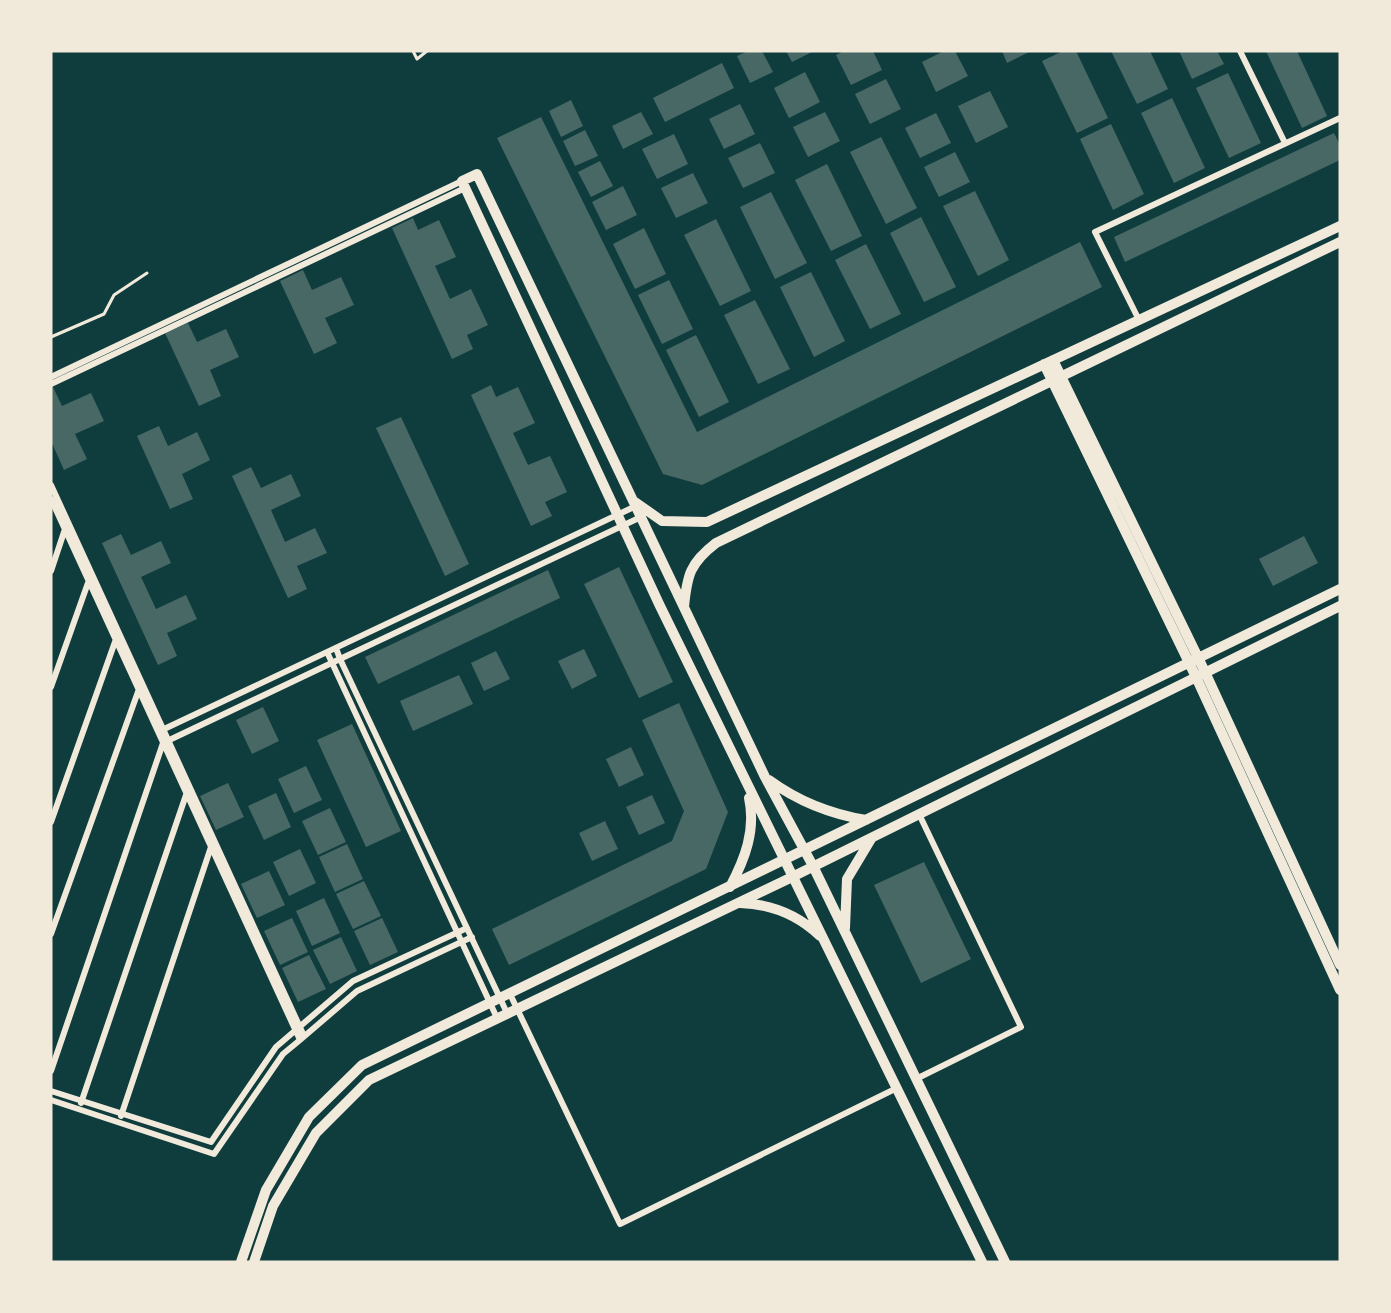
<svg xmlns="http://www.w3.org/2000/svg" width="1391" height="1313" viewBox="0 0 1391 1313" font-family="Commissioner,sans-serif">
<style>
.building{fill:#486865}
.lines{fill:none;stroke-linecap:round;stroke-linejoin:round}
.path{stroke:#f1e9da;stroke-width:3}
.minor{stroke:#f1e9da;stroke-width:6}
.tertiary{stroke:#f1e9da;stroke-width:10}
</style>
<rect width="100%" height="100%" fill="#0f3d3e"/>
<path class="building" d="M748 51H762L773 72 750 83 737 56Z
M786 51H814L792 62Z
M844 51H873L882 70 851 85 836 55Z
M944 51H955L968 76 936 92 922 62Z
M1002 51H1031L1007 63Z
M1063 51H1076L1108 118 1077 133 1042 61Z
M1111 51H1150L1168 89 1137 104Z
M1179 51H1217L1224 64 1192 79Z
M1266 51H1297L1327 116 1302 128Z
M722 63 734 88 665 122 653 98Z
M805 72 820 102 789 118 774 88Z
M1228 73 1261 143 1229 158 1196 88Z
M886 79 901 109 870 124 855 94Z
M990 91 1008 127 976 143 958 106Z
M1172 98 1205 168 1174 183 1141 113Z
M571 100 583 126 561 137 549 111Z
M740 104 755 134 724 149 709 119Z
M641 112 653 134 623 149 612 126Z
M825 112 840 141 808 157 793 127Z
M936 113 951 143 920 158 905 128Z
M541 117 697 432 1080 242 1102 287 702 485 663 474 497 138Z
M1111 124 1144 194 1113 210 1080 139Z
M585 130 598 156 575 166 563 141Z
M1334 133 1340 145V160L1125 262 1114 237Z
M674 134 688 164 657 179 642 149Z
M881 137 917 208 886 224 850 152Z
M760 143 775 173 743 188 728 158Z
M955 152 970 182 939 197 924 167Z
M600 161 613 186 591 197 578 172Z
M827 164 862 236 831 251 795 180Z
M693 173 708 203 676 218 661 188Z
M623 186 637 215 606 230 592 202Z
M975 191 1009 260 978 276 943 206Z
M771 192 807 263 775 279 740 207Z
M921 217 956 287 924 302 890 233Z
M413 218 418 230 439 220 456 257 435 266 450 299 471 289 488 325 467 335 473 349 452 359 392 228Z
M716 219 751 291 720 306 684 235Z
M644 228 666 274 635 289 613 244Z
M866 244 901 314 870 329 835 260Z
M303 270 312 290 341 277 354 305 325 318 337 343 314 354 280 281Z
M811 272 845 341 814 357 780 287Z
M669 280 693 329 662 344 638 295Z
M755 300 790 369 758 384 724 315Z
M188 323 197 342 226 329 239 357 210 370 221 396 199 406 165 333Z
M696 335 729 402 699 417 666 350Z
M491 385 496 397 518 387 535 423 513 433 528 465 550 456 567 492 545 502 552 516 531 526 471 395Z
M51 387H53L62 406 91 393 104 421 75 434 87 459 64 470 51 441Z
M401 417 469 564 445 576 376 428Z
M159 426 168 446 197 432 210 460 182 474 193 499 170 509 137 436Z
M251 467 261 488 291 474 301 496 271 510 285 542 315 528 327 553 297 566 307 589 288 598 232 476Z
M121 534 131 555 161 541 171 563 141 577 156 609 186 595 197 619 167 633 177 656 158 665 102 543Z
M1304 536 1318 563 1273 586 1259 559Z
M619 567 673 682 639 698 584 584Z
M548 570 560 598 378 684 365 657Z
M584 649 597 676 572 689 558 661Z
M496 651 510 679 484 691 471 663Z
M459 675 473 704 413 731 400 701Z
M679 703 728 812 706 869 509 965 492 929 672 841 684 811 642 720Z
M263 707 279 741 252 754 236 720Z
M352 724 401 831 366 847 317 740Z
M631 747 644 775 619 787 606 759Z
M306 766 322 800 294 813 278 779Z
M228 783 244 817 216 830 200 796Z
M276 793 291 827 264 840 248 806Z
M652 795 665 823 639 835 626 807Z
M330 808 346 842 318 855 302 821Z
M605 821 618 849 592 861 579 833Z
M347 844 363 879 335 892 319 857Z
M300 849 316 883 289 896 273 862Z
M924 862 971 959 921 983 874 885Z
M269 871 285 905 257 918 241 884Z
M364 881 381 916 353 929 336 894Z
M324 898 340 933 312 946 296 911Z
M292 918 308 952 280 965 264 931Z
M382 918 398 952 370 965 354 931Z
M341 937 357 971 330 984 313 950Z
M309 955 326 989 298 1002 282 968Z"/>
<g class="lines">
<path class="path" d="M413 51 417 59 427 51
M51 337 104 314 114 295 147 273"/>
<path class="minor" d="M1240 51 1285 143
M1139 320 1095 232 1340 118
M51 377 462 181
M51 384 465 188
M51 485 304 1036
M51 499 300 1040
M51 571 65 529
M327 652 497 1018
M51 687 89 580
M162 730 636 506
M51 822 116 639
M51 934 139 689
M510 994 620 1224 897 1088
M507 1013 340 659 641 517
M51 1071 163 743 340 659 336 648
M916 1079 1021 1027 919 814
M51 1091 211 1142 276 1047 353 981 467 928
M51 1100 214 1154 283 1054 300 1040 357 991 472 937
M81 1103 187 792
M121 1116 211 847"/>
<path class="tertiary" d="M1053 360 1205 672 1340 965
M1044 364 1196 677 1340 990
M635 502 662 521 707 522 1340 226
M684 607C687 575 690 563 716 543L1340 242
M769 780C799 802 830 814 866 820
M730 887C745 859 756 830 749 798
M740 903C771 904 798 915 820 936
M845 928 847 879 871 839
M241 1262 266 1190 309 1117 362 1065 1340 589
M254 1262 273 1206 316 1133 369 1080 786 880 1340 606
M982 1262 660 606 462 181 477 174 765 777 813 866 1005 1262"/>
</g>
<rect width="1391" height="1313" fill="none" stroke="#f1e9da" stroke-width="105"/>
</svg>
